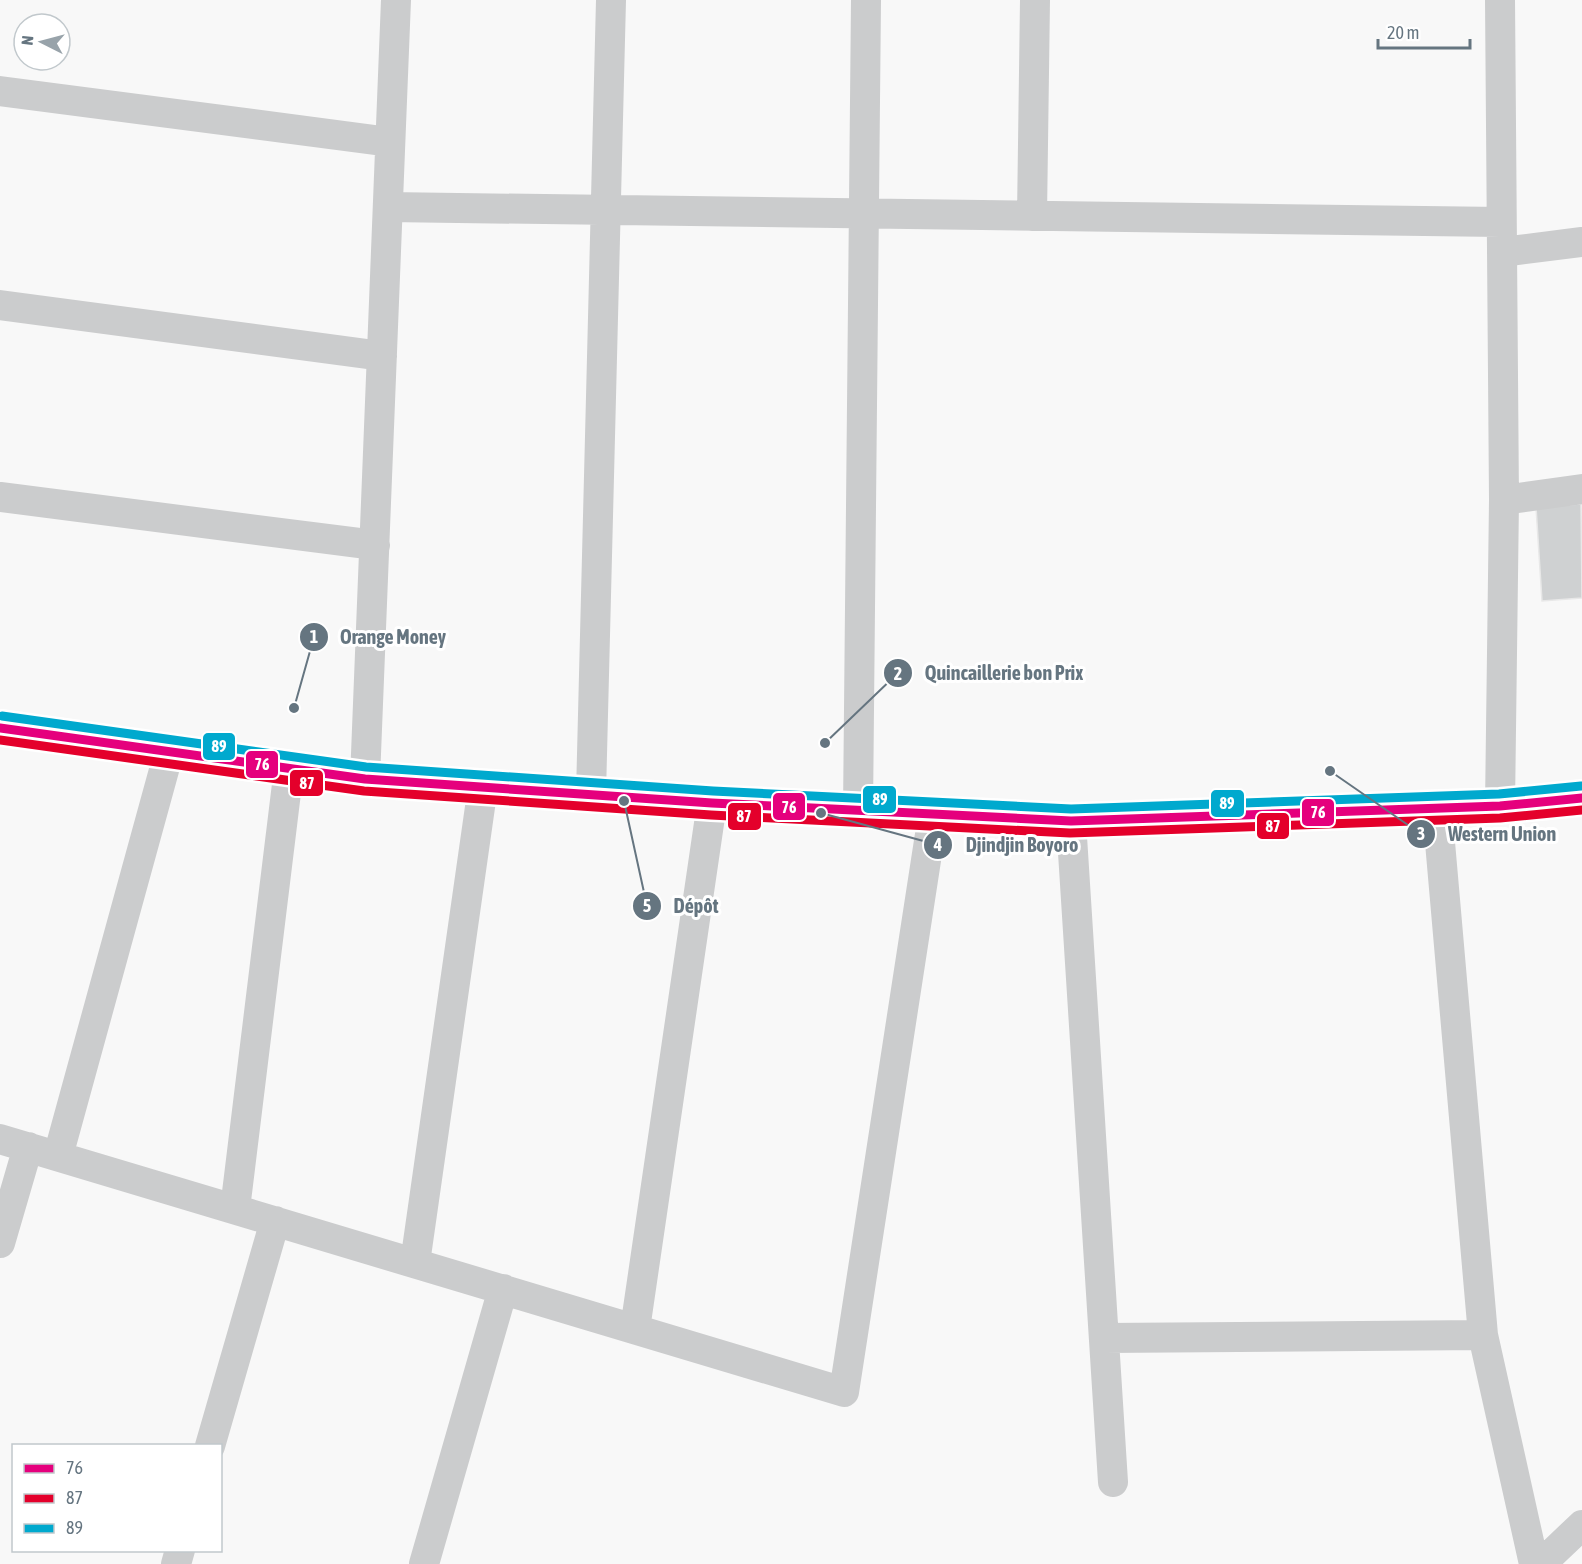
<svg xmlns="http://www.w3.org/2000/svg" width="1582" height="1564" viewBox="0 0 1582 1564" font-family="'Asap Condensed',sans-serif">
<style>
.building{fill:#cfd1d2;stroke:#e8e8e8;stroke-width:1.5}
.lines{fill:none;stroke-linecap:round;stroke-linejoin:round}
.street{stroke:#cbcccd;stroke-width:30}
.primary{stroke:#dfe0e0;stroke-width:33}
.bus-1-casing{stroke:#fff;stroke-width:14}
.bus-2-casing{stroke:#fff;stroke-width:14}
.bus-3-casing{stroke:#fff;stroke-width:14}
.bus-1{stroke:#e5007d;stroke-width:9}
.bus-2{stroke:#e4002b;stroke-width:9}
.bus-3{stroke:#00a9ce;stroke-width:9}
.leader{fill:none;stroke:#657580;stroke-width:2}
.callout-dot{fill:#657580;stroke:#fff;stroke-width:2}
.mark-label{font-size:18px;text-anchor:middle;font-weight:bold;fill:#fff}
.callout-label{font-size:20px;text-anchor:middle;font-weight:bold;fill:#657580;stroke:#fff;stroke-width:6;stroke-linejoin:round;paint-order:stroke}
.line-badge{stroke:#fff;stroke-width:2}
.badge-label{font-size:16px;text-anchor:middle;font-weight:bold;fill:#fff}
</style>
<rect width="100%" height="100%" fill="#f8f8f8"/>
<path class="building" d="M1581 504 1582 598 1542 601 1536 507Z"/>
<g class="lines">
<path class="street" d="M1500 0 1504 500 1500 806
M0 91 390 142
M388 207 1501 222
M1032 216 1035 0
M1502 252 1582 242
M0 305 382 356
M0 497 375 545
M1504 500 1582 489
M365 779 396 0
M591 794 611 0
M1437 808 1483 1335 1534 1564
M858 811 866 0
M1071 821 1113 1482
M0 1139 844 1392 933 815
M58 1156 169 752
M235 1209 289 768
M0 1243 28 1147
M415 1263 483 786
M635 1329 712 803
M1104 1338 1483 1335
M210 1446 275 1221
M176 1564 180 1550
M424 1564 503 1289
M1541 1564 1582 1525"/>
<path class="primary" d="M0 728 365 779 712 803 1071 821 1500 806 1582 798"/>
<g class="bus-1-casing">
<path id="bus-1" d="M0 728 365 779 712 803 1071 821 1500 806 1582 798"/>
</g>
<g class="bus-2-casing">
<path id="bus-2" d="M0 740 364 791 711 815 1070 833 1500 818 1582 810"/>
</g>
<g class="bus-3-casing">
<path id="bus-3" d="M2 716 366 767 713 791 1071 809 1499 794 1581 786"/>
</g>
<use href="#bus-1" class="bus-1"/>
<use href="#bus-2" class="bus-2"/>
<use href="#bus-3" class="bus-3"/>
</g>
<path class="leader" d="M294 708L314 637M825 743L898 673M1330 771L1421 834M821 813L938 845M624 801L647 906"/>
<g class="callout-dot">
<circle cx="294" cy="708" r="6"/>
<circle cx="825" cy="743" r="6"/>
<circle cx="1330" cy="771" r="6"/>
<circle cx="821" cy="813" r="6"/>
<circle cx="624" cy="801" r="6"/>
<circle cx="314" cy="637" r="15"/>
<circle cx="898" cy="673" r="15"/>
<circle cx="1421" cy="834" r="15"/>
<circle cx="938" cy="845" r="15"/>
<circle cx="647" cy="906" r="15"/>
</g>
<g class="mark-label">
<text x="314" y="643">1</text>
<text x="898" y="680">2</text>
<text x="1421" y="840">3</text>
<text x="938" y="851">4</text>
<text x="647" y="912">5</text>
</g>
<g class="callout-label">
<text x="393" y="644">Orange Money</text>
<text x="1004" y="680">Quincaillerie bon Prix</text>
<text x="1502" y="841">Western Union</text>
<text x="1022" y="852">Djindjin Boyoro</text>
<text x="696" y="913">Dépôt</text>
</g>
<g class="line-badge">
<rect x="202" y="732" width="34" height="29" rx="6" fill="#00a9ce"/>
<rect x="245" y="750" width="34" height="29" rx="6" fill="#e5007d"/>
<rect x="289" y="769" width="35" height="28" rx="6" fill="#e4002b"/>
<rect x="862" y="785" width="35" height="29" rx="6" fill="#00a9ce"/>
<rect x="1210" y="789" width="35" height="29" rx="6" fill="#00a9ce"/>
<rect x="772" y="792" width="34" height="29" rx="6" fill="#e5007d"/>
<rect x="1301" y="798" width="34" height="29" rx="6" fill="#e5007d"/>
<rect x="727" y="802" width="35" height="29" rx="6" fill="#e4002b"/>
<rect x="1256" y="812" width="34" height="28" rx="6" fill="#e4002b"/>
</g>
<g class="badge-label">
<text x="219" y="752">89</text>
<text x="262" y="770">76</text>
<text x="307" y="789">87</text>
<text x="880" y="805">89</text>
<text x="1227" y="809">89</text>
<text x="789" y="813">76</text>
<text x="1318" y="818">76</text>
<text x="744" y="822">87</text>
<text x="1273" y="832">87</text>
</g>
<rect x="12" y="1444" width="210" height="108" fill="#ffffff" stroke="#c1c8cc" stroke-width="1.5"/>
<rect x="24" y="1464" width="30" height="9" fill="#e5007d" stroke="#c1c8cc" stroke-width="1.5"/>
<text x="66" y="1474" font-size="18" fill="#657580">76</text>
<rect x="24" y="1494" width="30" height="9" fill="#e4002b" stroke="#c1c8cc" stroke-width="1.5"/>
<text x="66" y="1504" font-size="18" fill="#657580">87</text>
<rect x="24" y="1524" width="30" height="9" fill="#00a9ce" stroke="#c1c8cc" stroke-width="1.5"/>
<text x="66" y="1534" font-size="18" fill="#657580">89</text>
<g transform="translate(42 42) rotate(276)"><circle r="28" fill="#ffffff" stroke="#c1c8cc" stroke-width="1.5"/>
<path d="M0-4.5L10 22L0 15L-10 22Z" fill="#98a3aa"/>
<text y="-9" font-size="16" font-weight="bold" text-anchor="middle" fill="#657580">N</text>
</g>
<path d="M1378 39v9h92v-9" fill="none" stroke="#657580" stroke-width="3"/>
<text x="1387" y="39" font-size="18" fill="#657580" stroke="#ffffff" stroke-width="4.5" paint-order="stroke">20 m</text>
</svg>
